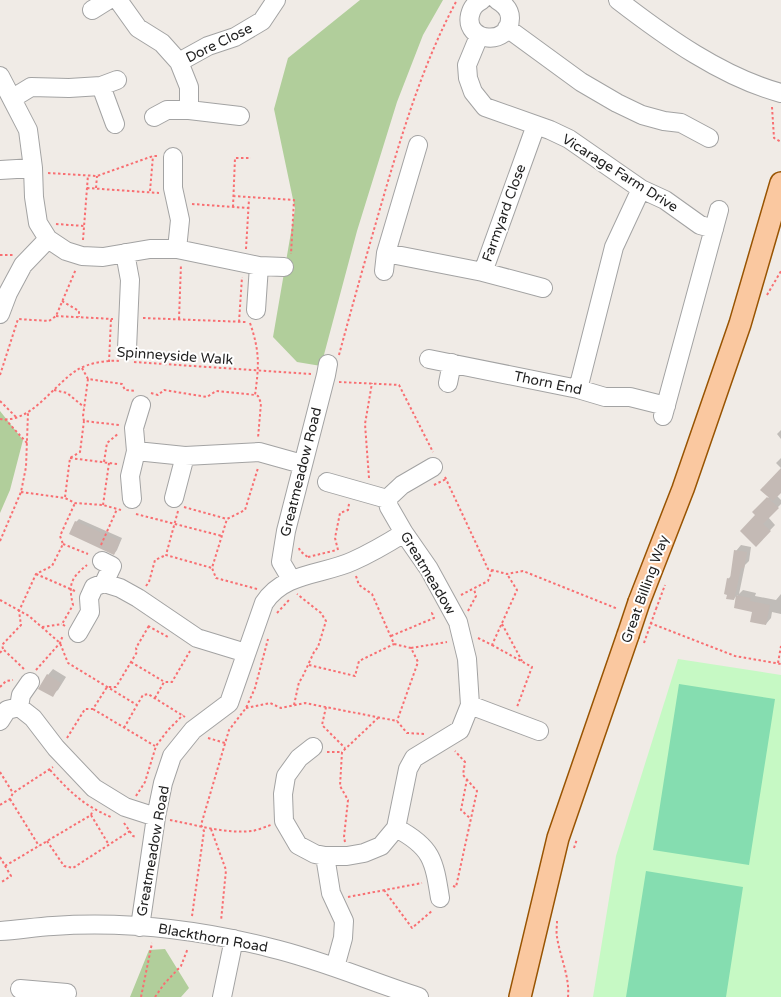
<svg xmlns="http://www.w3.org/2000/svg" width="781" height="997" viewBox="0 0 781 997" font-family="'Varela Round',sans-serif">
<style>
.forest{fill:#b1ce9b}
.park{fill:#c6f9c4}
.pitch{fill:#85ddb0}
.shadow{fill:#0003}
.building{fill:#c4bab5}
.lines{fill:none;stroke-linecap:round;stroke-linejoin:round}
.minor-casing{stroke:#a3a3a3;stroke-width:20}
.major-casing{stroke:#985402;stroke-width:24}
.path{stroke:#f86f72;stroke-width:2;stroke-dasharray:2.5 2.5;stroke-linecap:butt}
.minor{stroke:#fff;stroke-width:18}
.major{stroke:#fac8a0;stroke-width:21}
.major-bridge-casing{stroke:#985402;stroke-width:24;stroke-linecap:butt}
.path-bridge{stroke:#f86f72;stroke-width:2;stroke-dasharray:2.5 2.5;stroke-linecap:butt}
.major-bridge{stroke:#fac8a0;stroke-width:21}
.labels{text-anchor:middle;dominant-baseline:central;stroke-width:4;stroke-linejoin:round;paint-order:stroke}
.street-label{font-size:14px;fill:#1f1f1f;stroke:#fff}
</style>
<rect width="100%" height="100%" fill="#f0ebe6"/>
<path class="forest" d="M360 0H443L423 35 397 102 357 231 321 366 297 362 273 337 295 209 274 109 288 58Z
M0 411 23 440 10 490 0 513Z
M165 949 189 988 181 997H130L149 950Z"/>
<path class="park" d="M678 659 781 675V997H593L616 856Z"/>
<path class="pitch" d="M679 684 775 699 749 865 653 850Z
M646 871 743 887 726 997H626Z"/>
<path class="shadow" d="M781 430V439L777 434Z
M781 458V468L776 463Z
M781 470V491L777 496 781 500V504L768 517 775 525 756 545 757 515 754 512 769 497Z
M79 519 122 538 117 550 114 554 76 522Z
M741 545 751 547 749 561 745 565 739 594 743 590 756 593 755 596 776 600 781 594V614L772 612 771 618 766 624 737 595 734 599 728 579 731 576 736 551Z
M53 669 66 677 58 690 52 695 48 675Z"/>
<path class="building" d="M781 468V493L773 501 760 490Z
M767 497 779 508 763 524 771 531 756 547 740 531 755 515 752 512Z
M75 521 120 541 114 555 69 534Z
M734 550 747 552 744 568H741L734 600 726 599 727 595 724 594 727 578 730 579Z
M736 595 751 598 750 601 770 605 766 625 750 622 752 612 734 608Z
M47 674 61 683 53 697 38 689Z"/>
<g class="lines">
<g class="minor-casing">
<path id="minor" d="M118 0 138 28 162 43 179 62 189 87V110
M482 0C475 4 472 7 470 15 464 42 510 47 510 18 510 10 504 4 497 0
M618 0C666 37 722 77 781 93
M92 10 108 0
M507 28 581 82 617 103 642 115 664 121 681 123 709 138
M479 36 467 65 468 78 473 92 485 107 550 130 569 139 641 189 665 200 700 225 714 229
M179 62 208 46 235 37 262 21 276 0
M0 76 28 130 33 168 34 197 38 223 48 239 66 251 82 256 103 257 150 249H177L259 266 284 267
M101 86 115 124
M13 98 31 87 69 88 101 86 117 80
M154 117 167 110H189L240 116
M173 157V188L180 220 177 249
M0 170 33 168
M125 253 130 280 127 349
M386 253 483 272 543 288
M384 271 386 253 418 145
M483 272 536 125
M256 310 259 266
M0 314 8 293 23 265 48 239
M429 359 578 389 605 397H630L666 406
M448 383 452 363
M578 389 614 247 641 189
M663 416 719 210
M136 451 185 456 259 452 302 464
M174 498 185 456
M132 499 130 476 136 451 134 428 141 405
M387 499 402 485 433 467
M291 579 281 562 286 531 326 375 328 364
M104 583 120 588 138 598 197 638 246 653
M78 633 90 612 89 598 94 587 104 583 112 566 102 561
M470 705 539 731
M19 707 33 718 56 748 94 788 125 807 156 817
M0 721 7 710 19 707 21 695 30 682
M313 747 299 758 286 776 283 794 284 821 298 845 315 854 325 856H347L364 853 381 846 396 828 408 769 414 758 460 730 470 705 467 659 458 622 429 569 404 533 389 507 387 499 327 482
M396 828C432 847 434 860 440 898
M325 856 331 893 344 921 343 938 335 967
M140 927 156 817 163 783 172 756 193 730 229 703 264 603C284 572 323 575 353 561 371 553 388 543 404 533
M0 931C18 930 35 927 53 926 126 921 201 930 271 948 322 960 369 981 419 997
M20 989 67 993
M222 997 234 939"/>
</g>
<g class="major-casing">
<path id="major" d="M639 602 683 489 740 324 781 183
M520 997 558 838 628 635"/>
</g>
<path class="path" d="M772 107 774 138 781 142
M48 173 97 176 153 156H157
M87 188 159 193
M96 188 97 176
M150 191 153 156
M233 196 294 200 291 254
M192 204 248 208
M233 207 235 158H251
M56 224 84 226
M83 240 88 175
M246 249 249 199
M0 255H13
M767 295 781 271
M62 301 79 311V317
M56 316 113 319
M143 318 246 322
M179 319 181 264
M239 322 242 277
M250 323C260 352 259 366 255 395L258 396 261 403 258 438
M339 355C354 299 370 243 386 188 405 124 425 59 457 0
M109 362 111 319
M134 362 311 374
M82 368 88 379 122 384 125 390 136 391
M0 375 18 319 49 321 56 316 76 269
M88 379 83 416 84 421 119 425
M339 382 399 385 433 452
M54 390 67 393 84 407
M151 393 158 395 164 390 207 397 216 391 255 395
M0 401 16 417
M0 419C31 424 54 384 77 370 88 363 107 360 119 361
M5 419 27 443
M70 458 117 464
M104 462 107 443 119 433
M445 477 488 569 507 574 523 571 618 609
M369 478 365 424 372 383
M434 485 446 479
M21 492 65 498 75 503 103 505 121 510
M65 497 70 458 80 452 84 421
M103 505 109 463
M184 507 227 519
M178 511 166 555 212 568
M136 514 222 536
M0 541 21 492 26 467 28 413
M63 544 88 554
M101 545 117 509
M299 548 300 551 309 558
M338 550 335 538 340 513 348 510 349 504
M308 557 337 550
M36 574 75 591
M356 576 359 585 372 594 394 644 411 648 418 662 397 721
M146 586 149 582 155 560 166 555
M257 589 216 578 212 568 227 519 245 510 258 468
M461 595 488 581 492 570
M0 600 29 616 60 643 68 663 137 705 143 695 148 694 185 717
M656 609 665 585
M468 611 476 596 474 589
M277 613 289 600
M650 623 735 656 781 664
M502 624 522 661
M65 626 62 624 73 605C68 584 71 578 87 565
M148 626 168 637
M42 627 62 624
M391 636 434 618 432 613 434 612
M478 638 492 645 517 590 507 574
M492 645 532 667 517 707
M411 648 447 642
M4 650 24 669
M0 653 3 649 2 645 21 625 19 611 36 574 52 566 63 544 60 536 75 503
M131 662 163 681
M778 663 781 646
M309 665 355 676 359 661 394 644
M36 670 60 643 63 635
M0 687 6 681 13 680
M155 698 164 682H172L190 651
M294 705 299 682 302 678 314 652 318 647 326 621 321 613 297 594
M326 707 322 725 345 748
M246 708 270 703 281 708 305 703 397 721 407 733 424 734
M93 709 155 746
M124 728 137 705
M67 738 85 709H93L107 687H116L137 652 136 648 150 624
M208 738 225 743
M327 752H342
M50 770C72 794 83 805 113 818
M0 772 13 793
M467 779 461 810 471 819
M136 796 145 782 156 746 168 730 183 715
M10 799 39 846
M0 805 10 799 13 793 53 767
M91 815 109 845
M170 820C197 825 225 834 252 831 258 830 265 827 271 825
M124 823 133 836 137 837
M211 829 226 870 221 921
M47 841 64 866 73 868 130 831
M345 842 344 837 348 800 340 786 342 752 378 718
M574 848 577 839
M0 857 11 876 0 883
M5 866 91 815 93 810
M453 886 456 887 477 791 463 775 465 762 455 751
M384 890 412 928 433 910
M348 897 422 883
M192 916 204 831 201 825 229 730 246 708 255 688 268 639
M557 921C557 926 556 932 557 937 560 957 570 977 568 997
M141 997 152 943
M155 997 164 984 181 966 188 948"/>
<use href="#minor" class="minor"/>
<use href="#major" class="major"/>
<g class="major-bridge-casing">
<path id="major-bridge" d="M628 635 639 602"/>
</g>
<path class="path-bridge" d="M644 643 656 609"/>
<use href="#major-bridge" class="major-bridge"/>
</g>
<g class="labels">
<g class="street-label">
<text transform="translate(219 43) rotate(-26)">Dore Close</text>
<text transform="translate(620 173) rotate(32)">Vicarage Farm Drive</text>
<text transform="translate(504 213) rotate(-70)">Farmyard Close</text>
<text transform="translate(175 356) rotate(4)">Spinneyside Walk</text>
<text transform="translate(548 383) rotate(12)">Thorn End</text>
<text transform="translate(301 472) rotate(-76)">Greatmeadow Road</text>
<text transform="translate(428 573) rotate(59)">Greatmeadow</text>
<text transform="translate(645 589) rotate(-70)">Great Billing Way</text>
<text transform="translate(153 851) rotate(-80)">Greatmeadow Road</text>
<text transform="translate(213 938) rotate(10)">Blackthorn Road</text>
</g>
</g>
</svg>
